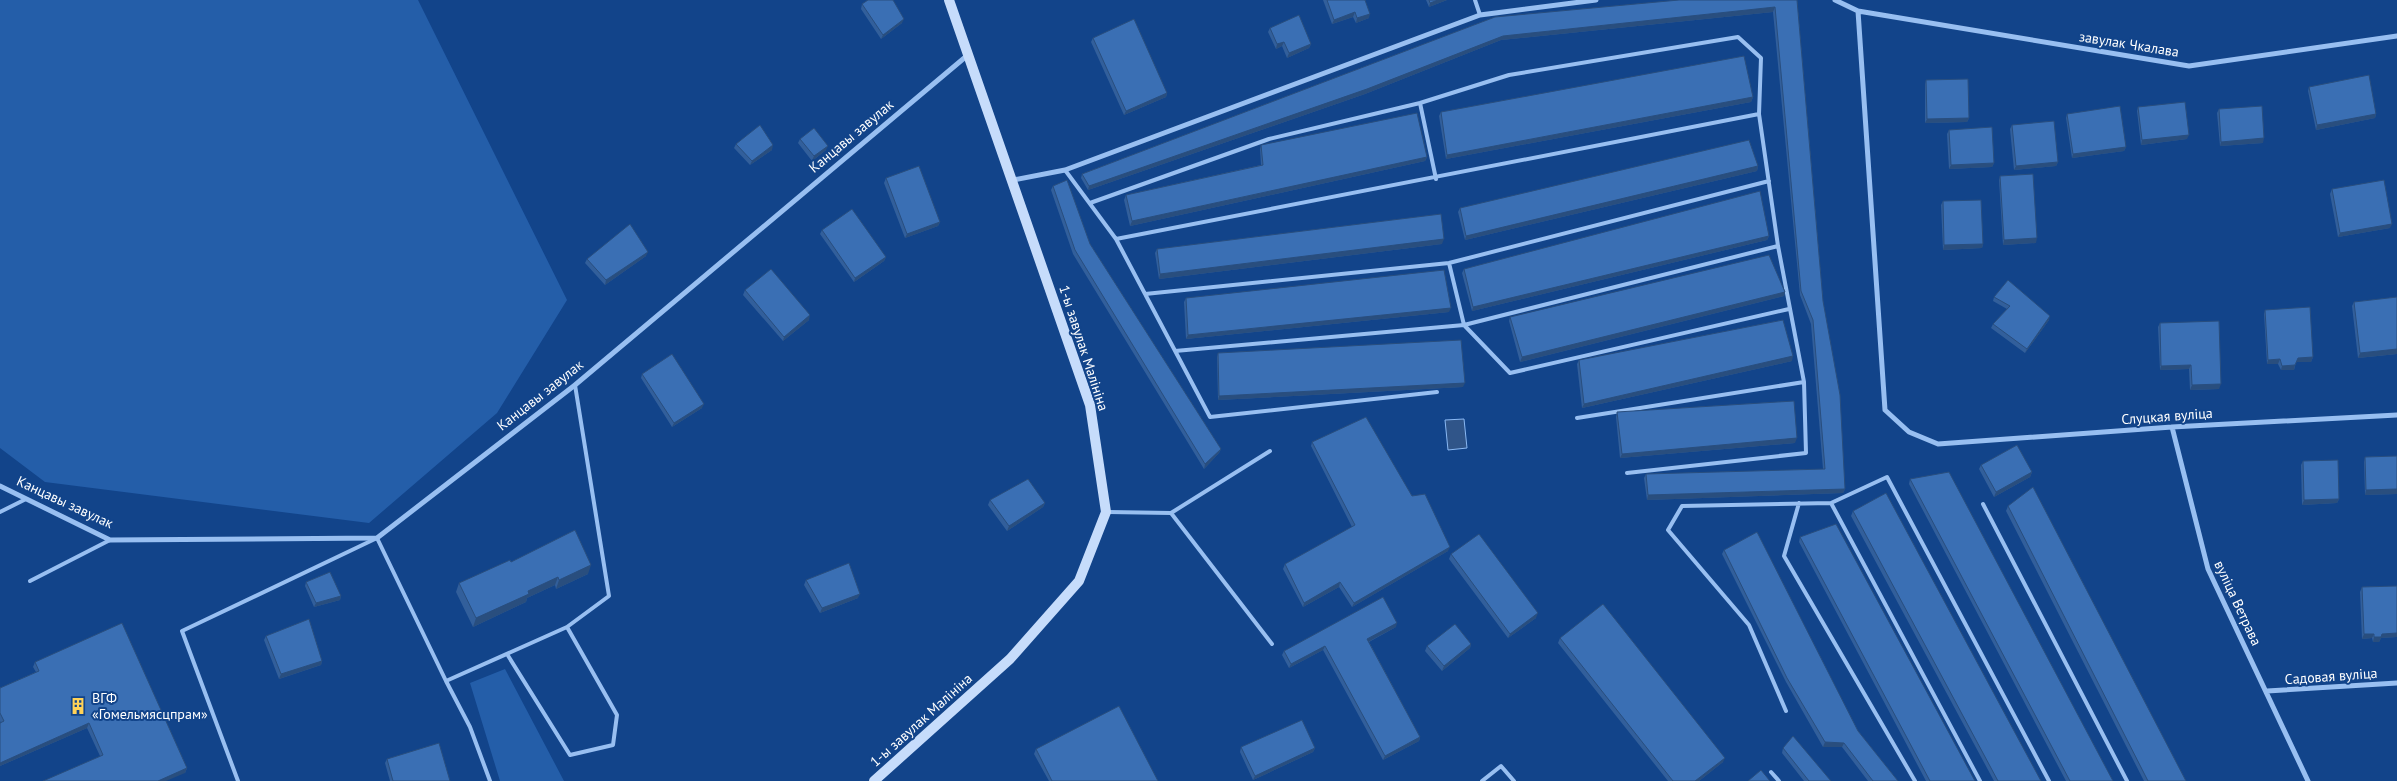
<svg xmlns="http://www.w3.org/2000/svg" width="2397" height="781" viewBox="0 0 2397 781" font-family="'PT Sans',sans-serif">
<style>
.green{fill:#245ea9}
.water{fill:#305589;stroke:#8ab9f4}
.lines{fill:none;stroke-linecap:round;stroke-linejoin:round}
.lane{stroke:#98bff1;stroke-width:4}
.street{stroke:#98bff1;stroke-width:5}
.secondary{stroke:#c6dcfb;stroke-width:10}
.wall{fill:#325f9b}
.shaded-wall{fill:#294e7e}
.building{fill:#3a6fb4;stroke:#294e7e}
.labels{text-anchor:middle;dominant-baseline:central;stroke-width:4;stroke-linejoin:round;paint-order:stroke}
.street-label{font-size:14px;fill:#fff;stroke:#12448a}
.poi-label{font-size:14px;fill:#fff;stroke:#12448a;text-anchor:start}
</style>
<rect width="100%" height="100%" fill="#12448a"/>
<path class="green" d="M0 0H418L567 300 497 413 369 523 45 482 0 448Z
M505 669 564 781H500L470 683Z"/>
<path class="water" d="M1464 419 1467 448 1448 450 1445 420Z"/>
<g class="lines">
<path class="lane" d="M1475 0 1480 15
M1420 103 1436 179
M1065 170 1116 239 1210 417 1437 392
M1090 203 1269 139 1420 103 1509 75 1738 37 1761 58 1759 114 1778 246 1804 382 1806 453 1627 473
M1116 239 1759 114
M1449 263 1464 325 1510 373 1789 309
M1145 294 1449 263 1769 181
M1175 351 1464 325 1778 246
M1577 418 1804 382
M1799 503 1784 556 1915 781
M1831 503 1980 781
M1983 504 2127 781
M0 512 26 499
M1108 512 1171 513 1272 644
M1171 513 1270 451
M30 581 110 540
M507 654 570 755 613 745 617 715 567 627
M446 681 470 727 490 781
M1786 711 1749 625 1668 530 1682 506 1831 503 1887 477 2049 781
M1771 772 1779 781
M238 781 182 631 377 538 446 681 567 627 609 596 575 385
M1482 781 1501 766 1514 781"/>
<path class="street" d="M1835 0 1858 11 2189 66 2397 36
M1858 11 1885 410 1909 432 1938 444 2172 427 2397 415
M1013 180 1065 170 1480 15 1596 0
M2172 427 2208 569 2308 781
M0 486 110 540 377 538 575 385 969 54
M2267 691 2397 683"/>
<path class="secondary" d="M874 781 1010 659 1079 581 1106 512 1090 405 949 0"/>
</g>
<path class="wall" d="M1323 0H1365L1369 18 1356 23 1353 17 1332 24Z
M1426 0H1447L1429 7Z
M1797 0 1823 301 1845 489 1843 493 1647 500 1644 478 1646 474 1823 469 1811 324 1800 295 1773 12 1501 40 1365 94 1088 190 1081 178 1082 174 1495 17Z
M862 4 902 23 881 39 861 9Z
M1270 28 1311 44 1309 48 1287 58 1282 46 1276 49 1268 32Z
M1093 38 1167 93 1166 97 1124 115 1091 42Z
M1926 80 1969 118 1967 122 1925 123V84Z
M2309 87 2376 114 2375 118 2316 130 2308 91Z
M1753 97 1751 102 1446 159 1439 116 1441 112Z
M2138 107 2187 139 2141 145 2137 111Z
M2219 109 2263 143 2220 146 2217 113Z
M2067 114 2126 147 2124 151 2072 158 2066 118Z
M2012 125 2058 162 2056 166 2014 170 2010 129Z
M1949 130 1994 163 1992 167 1949 169 1947 134Z
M800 139 826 150 812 161 798 143Z
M736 144 772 150 750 165 734 148Z
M1261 145 1427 157 1425 161 1130 226 1124 200 1126 195 1261 165 1260 149Z
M1758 166 1757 171 1465 240 1458 212 1460 208Z
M2000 176 2036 243 2003 245 1999 180Z
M886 178 940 222 938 226 905 238 884 183Z
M1053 186 1221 449 1219 453 1204 469 1073 254 1051 190Z
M2332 189 2390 228 2338 237 2330 194Z
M1943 201 1983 244 1982 248 1943 250 1941 205Z
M822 230 886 257 884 261 854 282 820 234Z
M1769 236 1767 240 1472 311 1462 273 1464 269Z
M1442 244 1159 279 1155 253 1157 249Z
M646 256 605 285 585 263 587 259Z
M745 290 809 320 783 341 743 295Z
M1785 292 1784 296 1520 362 1509 321 1510 317Z
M1994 297 2049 320 2025 353 1991 328 1993 324 2007 309 1993 301Z
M2397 297V354L2358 358 2352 306 2354 302Z
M1186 298 1449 312 1186 339 1184 302Z
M2265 310 2313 357 2311 362H2296L2294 370H2281L2278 364H2267L2264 314Z
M2160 323 2219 389 2190 390 2189 369 2160 370 2158 327Z
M1218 353 1463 387 1218 400 1217 357Z
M1579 360 1792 361 1582 408 1577 364Z
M642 374 702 408 672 427 641 378Z
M1617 412 1795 443 1620 458 1616 417Z
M1312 442 1412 496 1448 551 1352 607 1339 587 1303 607 1283 569 1285 564 1352 527 1311 446Z
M2397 456V494L2365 495 2364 462 2365 457Z
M2303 461 2339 499 2337 503 2302 505 2301 465Z
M1981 465 2032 472 2030 477 1994 497 1979 469Z
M1910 479 2113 781H2066L1909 484Z
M990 500 1045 503 1043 507 1007 531 988 505Z
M2008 506 2186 781H2144L2006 511Z
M1853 511 2041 781H1994L1851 516Z
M1800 537 1975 781H1926L1799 542Z
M1724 550 1858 731 1898 781H1868L1842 747H1823L1786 682 1722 554Z
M1451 554 1536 618 1508 638 1449 559Z
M511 562 588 574 556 589 555 585 527 598 526 602 473 627 456 592 459 583Z
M806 580 858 598 820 613 804 585Z
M306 582 341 596 340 600 314 607 305 586Z
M2397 586V637L2381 638 2379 642H2373L2372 638 2362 639 2360 592 2362 587Z
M1396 627 1369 642 1420 737 1419 741 1383 760 1323 650 1289 668 1282 655 1284 651Z
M266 636 322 661 321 665 279 679 264 640Z
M1560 638 1723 762 1699 781H1668L1558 643Z
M1471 644 1470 648 1442 671 1425 651 1427 646Z
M35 662 187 768 185 773 100 756 87 728 0 766V723H1L0 721V688L36 672 33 667Z
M1241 747 1315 748 1313 752 1253 780 1240 752Z
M1783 748 1831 781H1804L1782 753Z
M1036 749 1158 781H1049L1034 754Z
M387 759 450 781H390L385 763Z"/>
<path class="shaded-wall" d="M1438 0H1447L1429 7 1430 3Z
M1775 7 1773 12 1501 40 1365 94 1088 190 1089 186 1503 36Z
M1355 12 1353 17 1332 24 1334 20Z
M1370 14 1369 18 1356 23 1357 18Z
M904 19 902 23 881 39 883 35Z
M1284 42 1282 46 1276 49 1277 44Z
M1311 44 1309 48 1287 58 1289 53Z
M1167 93 1166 97 1124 115 1126 111Z
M1753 97 1751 102 1446 159 1447 155Z
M2376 114 2375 118 2316 130 2317 125Z
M1969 118 1967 122 1925 123 1927 119Z
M2189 135 2187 139 2141 145 2142 140Z
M2264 138 2263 143 2220 146 2221 142Z
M773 145 772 150 750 165 752 161Z
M828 146 826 150 812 161 814 156Z
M2126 147 2124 151 2072 158 2073 154Z
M1427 157 1425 161 1130 226 1132 221Z
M2058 162 2056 166 2014 170 2016 166Z
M1994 163 1992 167 1949 169 1951 165Z
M1758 166 1757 171 1465 240 1466 236Z
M940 222 938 226 905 238 907 234Z
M2392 224 2390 228 2338 237 2340 233Z
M1769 236 1767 240 1472 311 1473 307Z
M2037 238 2036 243 2003 245 2004 240Z
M1444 239 1442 244 1159 279 1160 274Z
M1983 244 1982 248 1943 250 1944 245Z
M648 252 646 256 605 285 606 280Z
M886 257 884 261 854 282 855 278Z
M1785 292 1784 296 1520 362 1522 357Z
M1451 308 1449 312 1186 339 1188 335Z
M810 315 809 320 783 341 784 337Z
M2050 316 2049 320 2025 353 2027 349Z
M2397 349V354L2358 358 2360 353Z
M1793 356 1792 361 1582 408 1584 404Z
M2313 357 2311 362H2296L2298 358Z
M2280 359 2278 364H2267L2268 360Z
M2191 365 2189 369 2160 370 2161 366Z
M2295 365 2294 370H2281L2282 366Z
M1465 383 1463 387 1218 400 1219 396Z
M2221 384 2219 389 2190 390 2192 385Z
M704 404 702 408 672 427 674 423Z
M1797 438 1795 443 1620 458 1622 454Z
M1221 449 1219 453 1204 469 1205 464Z
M2032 472 2030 477 1994 497 1996 492Z
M1845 489 1843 493 1647 500 1648 495Z
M2397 489V494L2365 495 2366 490Z
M2339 499 2337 503 2302 505 2304 500Z
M1045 503 1043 507 1007 531 1009 526Z
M1450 547 1448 551 1352 607 1354 603Z
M591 565 588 574 556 589 559 580Z
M558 577 555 585 527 598 526 602 473 627 476 618 528 591Z
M1340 582 1339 587 1303 607 1304 603Z
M860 594 858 598 820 613 822 608Z
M341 596 340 600 314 607 316 603Z
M1538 613 1536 618 1508 638 1510 634Z
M1397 623 1396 627 1366 643 1367 639Z
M2397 633V637L2381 638 2379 642H2373L2374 637 2382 634Z
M2364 634H2374L2372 638 2362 639Z
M1471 644 1470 648 1442 671 1444 666Z
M1325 646 1323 650 1289 668 1291 664Z
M322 661 321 665 279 679 281 674Z
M89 723 87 728 0 766V763Z
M1420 737 1419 741 1383 760 1385 756Z
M1825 742 1844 743 1842 747H1823Z
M1315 748 1313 752 1253 780 1255 776Z
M1725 758 1723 762 1699 781H1695Z
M187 768 185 773 166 781H158Z"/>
<path class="building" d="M868 0H893L904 19 883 35 862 4Z
M1327 0H1365L1370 14 1357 18 1355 12 1334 20Z
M1429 0H1438L1430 3Z
M1679 0H1797L1823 301 1840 395 1845 489 1648 495 1646 474 1825 469 1813 320 1801 291 1775 7 1503 36 1367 89 1089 186 1082 174 1495 17Z
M1299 15 1311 44 1289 53 1284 42 1277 44 1270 28Z
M1134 19 1167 93 1126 111 1093 38Z
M1744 56 1753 97 1447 155 1441 112Z
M2369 75 2376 114 2317 125 2309 87Z
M1968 79 1969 118 1927 119 1926 80Z
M2185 102 2189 135 2142 140 2138 107Z
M2120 106 2126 147 2073 154 2067 114Z
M2262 106 2264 138 2221 142 2219 109Z
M1417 113 1427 157 1132 221 1126 195 1263 165 1261 145Z
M2054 121 2058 162 2016 166 2012 125Z
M760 125 773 145 752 161 736 144Z
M1992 127 1994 163 1951 165 1949 130Z
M814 128 828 146 814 156 800 139Z
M1749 140 1758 166 1466 236 1460 208Z
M919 166 940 222 907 234 886 178Z
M2033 174 2037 238 2004 240 2000 176Z
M1067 180 1090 244 1221 449 1205 464 1075 250 1053 186Z
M2384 180 2392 224 2340 233 2332 189Z
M1760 191 1769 236 1473 307 1464 269Z
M1981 200 1983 244 1944 245 1943 201Z
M852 209 886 257 855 278 822 230Z
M1441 214 1444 239 1160 274 1157 249Z
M630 224 648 252 606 280 587 259Z
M1769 255 1785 292 1522 357 1510 317Z
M771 269 810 315 784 337 745 290Z
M1444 270 1451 308 1188 335 1186 298Z
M2008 280 2050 316 2027 349 1993 324 2010 306 1994 297Z
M2397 297V349L2360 353 2354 302Z
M2310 307 2313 357 2298 358 2295 365 2282 366 2280 359 2268 360 2265 310Z
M1783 320 1793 356 1584 404 1579 360Z
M2219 321 2221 384 2192 385 2191 365 2161 366 2160 323Z
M1461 340 1465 383 1219 396 1218 353Z
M672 354 704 404 674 423 642 374Z
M1794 401 1797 438 1622 454 1617 412Z
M1366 417 1412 496 1425 494 1450 547 1354 603 1340 582 1304 603 1285 564 1355 525 1312 442Z
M2017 445 2032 472 1996 492 1981 465Z
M2397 456V489L2366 490 2365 457Z
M2338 460 2339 499 2304 500 2303 461Z
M1949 472 2113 781H2070L1910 479Z
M1028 479 1045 503 1009 526 990 500Z
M2033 487 2186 781H2148L2008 506Z
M1886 493 2041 781H1998L1853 511Z
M1836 524 1975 781H1930L1800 537Z
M575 530 591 565 559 580 558 577 528 591 529 594 476 618 459 583 510 560 511 562Z
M1757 532 1858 731 1898 781H1873L1844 743 1825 742 1787 678 1724 550Z
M1479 534 1538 613 1510 634 1451 554Z
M849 563 860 594 822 608 806 580Z
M330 572 341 596 316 603 306 582Z
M2397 586V633L2382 634 2381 637H2374V634H2364L2362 587Z
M1383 597 1397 623 1367 639 1420 737 1385 756 1325 646 1291 664 1284 651Z
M1603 604 1725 758 1695 781H1673L1560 638Z
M309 619 322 661 281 674 266 636Z
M122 623 187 768 158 781H43L103 755 89 723 0 763V723L4 721 0 713V688L39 671 35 662Z
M1455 624 1471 644 1444 666 1427 646Z
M1119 706 1158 781H1052L1036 749Z
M1302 720 1315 748 1255 776 1241 747Z
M1793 736 1831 781H1809L1783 748Z
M439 743 450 781H393L387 759Z
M1761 770 1770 781H1748Z"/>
<defs>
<g id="building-bare" transform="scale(1.35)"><path d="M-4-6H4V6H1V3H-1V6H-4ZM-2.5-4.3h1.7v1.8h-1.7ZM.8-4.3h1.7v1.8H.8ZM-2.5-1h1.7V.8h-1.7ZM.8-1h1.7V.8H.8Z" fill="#ffd258" stroke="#12448a" stroke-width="2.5" paint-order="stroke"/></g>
</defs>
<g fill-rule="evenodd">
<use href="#building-bare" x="78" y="706"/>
</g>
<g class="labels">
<g class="street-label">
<text transform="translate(2129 44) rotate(9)">завулак Чкалава</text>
<text transform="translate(851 136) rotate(-40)">Канцавы завулак</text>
<text transform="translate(1084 348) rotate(72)">1-ы завулак Малініна</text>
<text transform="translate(540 395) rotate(-38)">Канцавы завулак</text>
<text transform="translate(2167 416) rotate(-4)">Слуцкая вуліца</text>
<text transform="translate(65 502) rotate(25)">Канцавы завулак</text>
<text transform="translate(2238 603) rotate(65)">вуліца Ветрава</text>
<text transform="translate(2331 676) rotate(-4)">Садовая вуліца</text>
<text transform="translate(921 720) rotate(-42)">1-ы завулак Малініна</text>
</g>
<g class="poi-label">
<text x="92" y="698">ВГФ<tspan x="92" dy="16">«Гомельмясцпрам»</tspan></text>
</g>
</g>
</svg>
